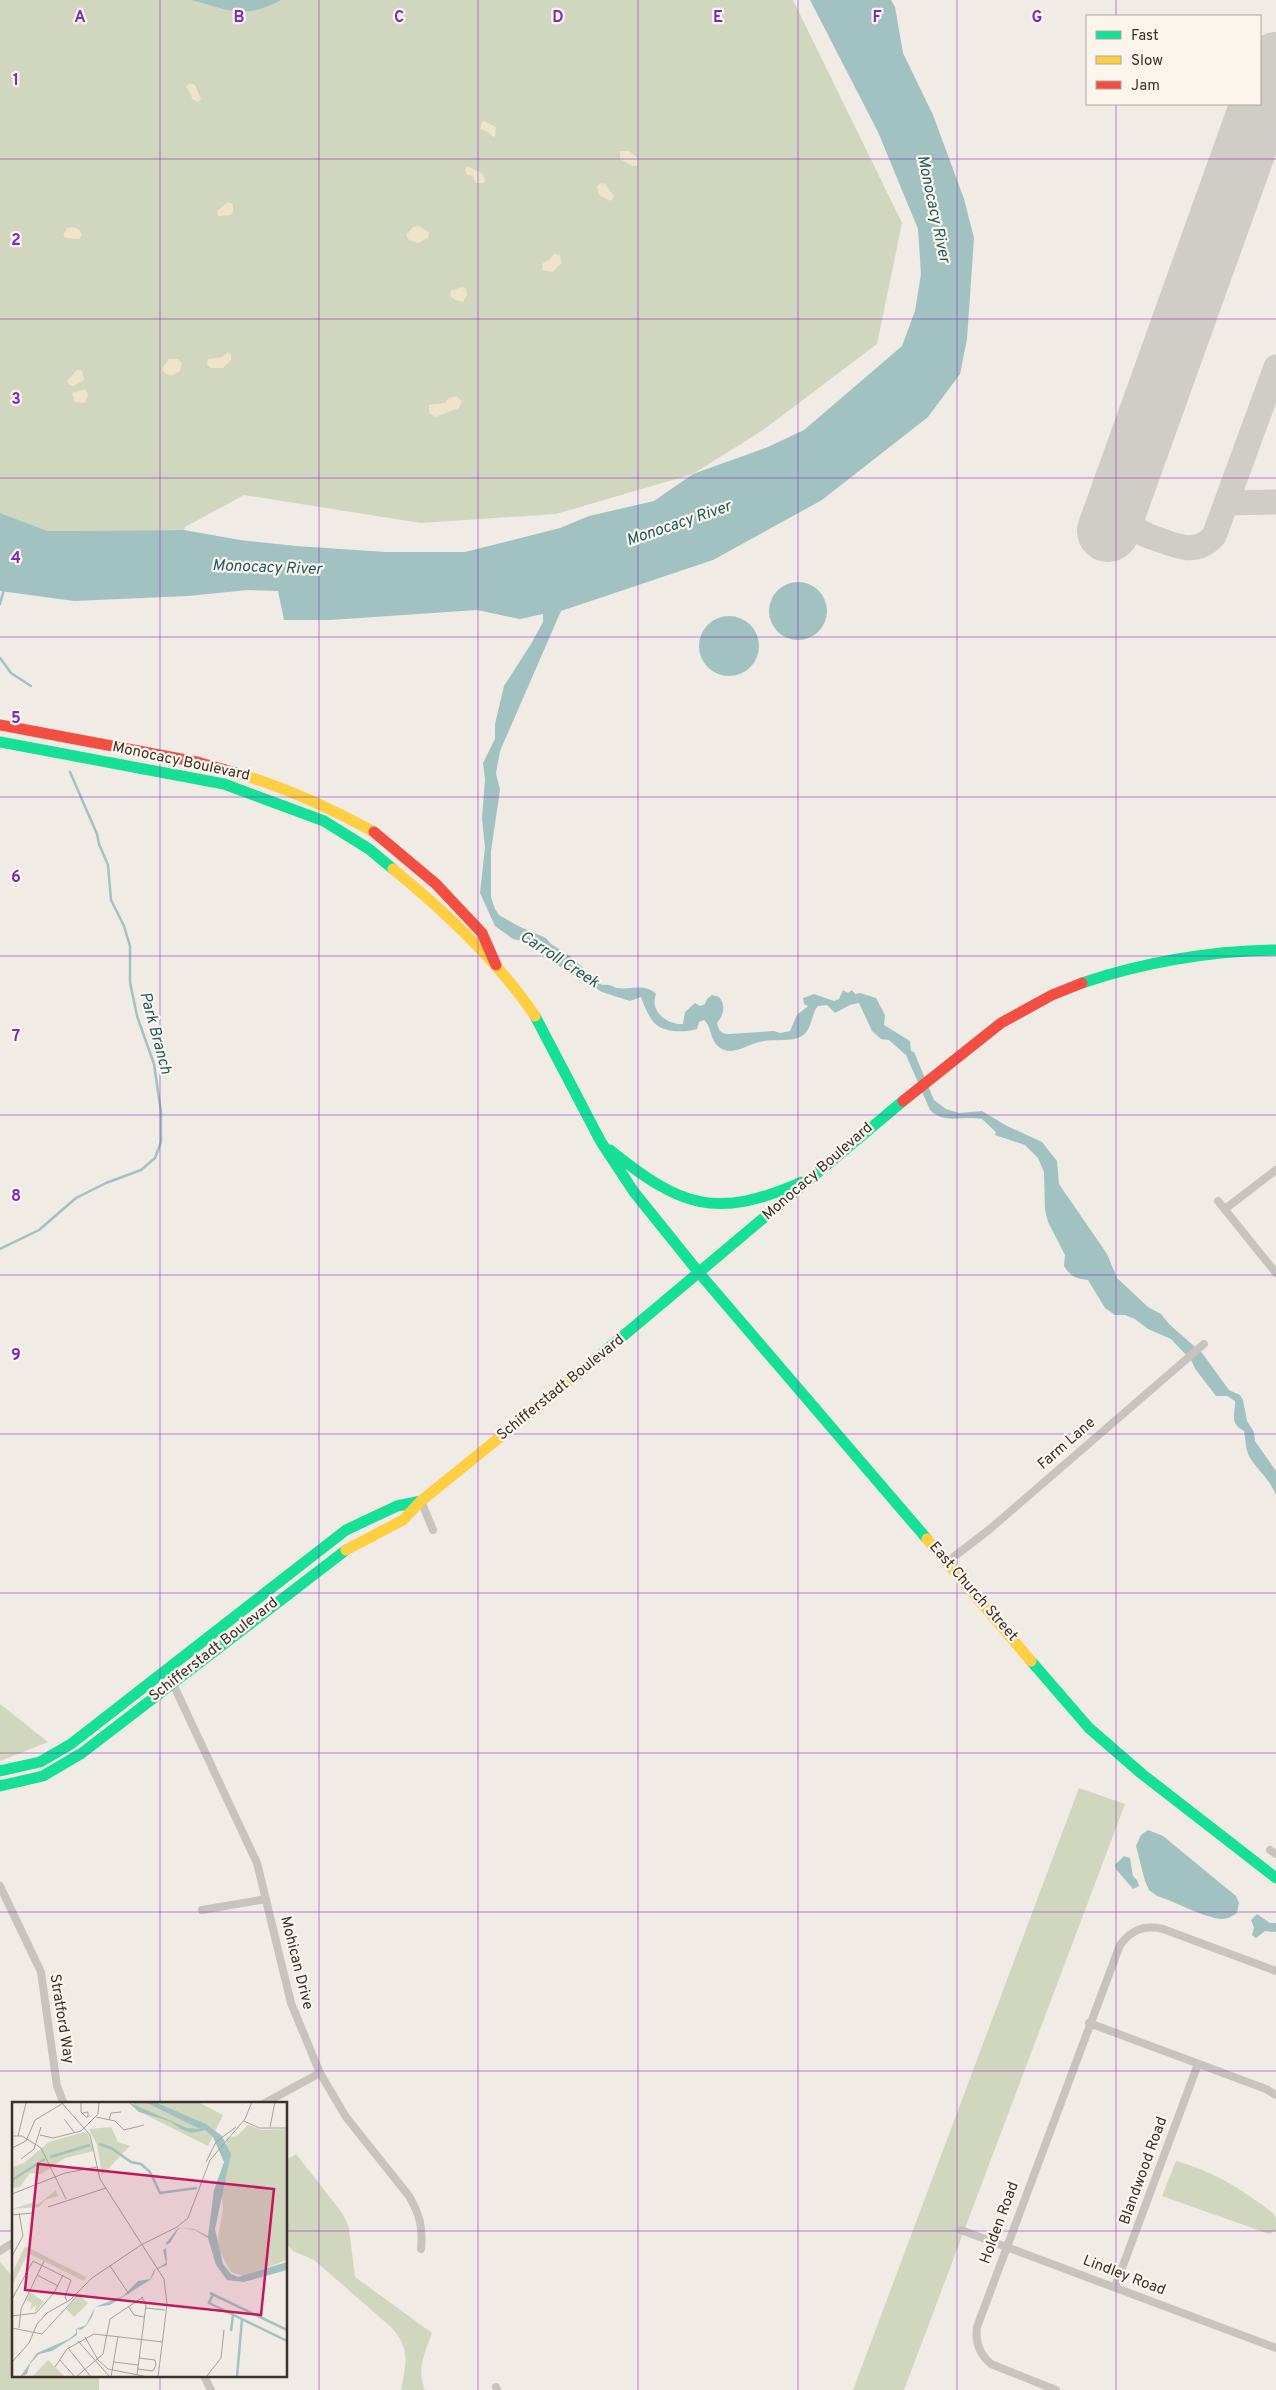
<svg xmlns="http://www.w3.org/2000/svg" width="1276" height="2390" viewBox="0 0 1276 2390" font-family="Overpass,sans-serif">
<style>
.green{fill:#d1d6bf}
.sand{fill:#efe3cc}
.water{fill:#a1c2c1}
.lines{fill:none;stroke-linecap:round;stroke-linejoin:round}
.stream{stroke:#a1c2c1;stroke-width:2.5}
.taxiway{stroke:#d0ccc6;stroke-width:25}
.runway{stroke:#d0ccc6;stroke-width:62}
.street{stroke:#c9c3be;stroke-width:8}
.fast{stroke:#16e098;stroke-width:11}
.slow{stroke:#ffcf43;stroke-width:11}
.jam{stroke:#f24e42;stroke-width:11}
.grid{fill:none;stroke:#7b2cbf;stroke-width:1;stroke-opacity:0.55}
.labels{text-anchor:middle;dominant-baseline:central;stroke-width:4.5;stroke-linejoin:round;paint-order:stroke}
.street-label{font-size:15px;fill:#3b302b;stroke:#fbf5ee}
.water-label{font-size:16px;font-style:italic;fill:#1f5a5e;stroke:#fbf5ee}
.inset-river{fill:none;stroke:#a1c2c1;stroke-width:2.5}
.inset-road{fill:none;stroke:#a8a09b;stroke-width:1}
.view{fill:#c2185b;fill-opacity:0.15;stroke:#c2185b;stroke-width:2.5}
.inset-edge{fill:none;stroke:#3b302b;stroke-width:2.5}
.grid-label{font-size:16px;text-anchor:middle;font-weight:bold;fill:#7b2cbf;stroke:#fbf5ee;stroke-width:4.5;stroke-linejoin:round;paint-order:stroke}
</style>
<rect width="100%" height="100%" fill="#f0ebe5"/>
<path class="green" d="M0 0H793L902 223 877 344 763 430 693 474 556 514 421 523 244 495 185 527 184 530 48 531 0 513Z
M0 1704 48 1742 0 1761Z
M1079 1788 1125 1804 904 2390H853Z
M296 2154 343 2214 349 2228 355 2277 432 2333C425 2353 416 2369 425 2390H401C406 2363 411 2349 391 2327L314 2260 293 2251 286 2243V2160Z
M1176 2161C1213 2171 1243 2190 1273 2213L1276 2218V2230L1269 2234 1162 2196Z
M0 2262 14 2278V2376H99V2390H0Z"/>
<path class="sand" d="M190 83 195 85 201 99 198 102 192 99 191 94 186 87Z
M484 121 496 127 495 136 493 137 488 132 480 129 482 122Z
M620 151H629L638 158 637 166H632L620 159Z
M467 166 483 174 485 180 483 183H476L472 176 467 175 465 170Z
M601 183 605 184 614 196 611 201 599 195 597 186Z
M228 202 233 204V212L230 215 218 216 217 211Z
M419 226 429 232 428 238 418 243 409 240 406 235 413 227Z
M72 227 79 229 82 235 79 239 65 238 63 235 67 228Z
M554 254 560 255 561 263 553 272 542 270 543 263 549 260Z
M461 287 466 288 467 295 463 302 455 300 450 295 451 291Z
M228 352 231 354V360L223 368H211L207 364 208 359 222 357Z
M169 359H178L182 363 180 371 173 375 166 374 162 369Z
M77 370 82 371 84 380 73 386 69 385 67 381Z
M85 389 88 394 85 403 75 402 72 393Z
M456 396 462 401 459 408 435 417 429 413V405L445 403 449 398Z"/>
<path class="water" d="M192 0H281C244 20 229 10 192 0Z
M810 0H891L895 7 903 53 933 115 964 199 974 238 967 339 960 374 928 417 822 500 713 560 561 611 500 751 496 773 500 790 491 851V897L495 909 499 915 518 926 546 938 551 944 570 956 602 985C609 984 611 986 617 988 630 990 645 983 656 994 649 1011 667 1025 683 1024L685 1012 695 1003 700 1006 705 1004 707 999 712 995 719 997C726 1005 724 1015 717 1023 719 1031 721 1034 729 1034L774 1031 780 1033 790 1031 797 1015 808 1006 804 1004 803 998 814 994 834 1001 839 999 843 990 848 993 852 990 855 994 860 993 876 998 885 1015 884 1025 910 1041 911 1051 914 1052 934 1100 946 1109 959 1113 982 1111 1007 1126 1042 1142 1057 1161 1059 1184 1107 1254 1117 1278 1148 1307 1161 1314 1169 1324 1202 1353 1229 1390 1240 1395 1243 1400 1247 1421 1254 1432 1255 1441 1276 1471V1495C1269 1478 1259 1472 1250 1458 1245 1449 1246 1440 1244 1431 1228 1423 1236 1412 1235 1401L1227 1396H1216L1196 1370 1191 1360 1171 1339 1148 1329 1135 1319 1125 1315H1115L1105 1308 1088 1280C1076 1279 1070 1276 1064 1266L1065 1255 1048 1222 1045 1210 1044 1172 1038 1158 1025 1145 995 1135 996 1132 982 1119C962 1115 945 1125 930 1110L906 1055 889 1040 881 1039 872 1031 859 1003 850 1005 835 1013 827 1005 818 1006C811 1014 812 1030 802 1036 790 1043 772 1038 759 1042 747 1045 734 1055 722 1049 709 1042 713 1028 704 1020L699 1022 697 1029C684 1033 660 1033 652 1020 647 1013 644 1005 641 997L630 1001 602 992 551 961 548 955 531 943 513 939 495 926 480 893 485 847 482 819 485 779 483 763 495 739V724L504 686 531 644 543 622V614L520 619 477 610 330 620H284L278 591 248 590 188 596 74 601 0 591V513L48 531 184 530 240 540 296 546 386 552H465L560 528 589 516 654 501 693 474 768 447 804 430 902 346 915 311 921 274 918 229 878 132Z
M769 611a29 29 0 1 1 58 0a29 29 0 1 1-58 0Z
M699 646a30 30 0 1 1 60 0a30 30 0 1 1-60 0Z
M1148 1830 1163 1836 1236 1896 1239 1903 1237 1913C1232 1916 1228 1919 1222 1919 1207 1919 1174 1901 1157 1896L1149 1890 1145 1881 1136 1846 1141 1835Z
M1124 1856 1130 1858 1133 1876 1137 1880 1139 1886 1133 1889 1116 1869 1115 1865Z
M1257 1914 1270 1923H1276V1932L1265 1931 1256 1938 1252 1935 1254 1928 1251 1920Z"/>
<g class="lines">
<path class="stream" d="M0 604 4 589
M0 658 11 673 31 686
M0 1249 39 1230 76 1198 106 1183 141 1170 155 1158 161 1142V1112L154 1064 137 1016 130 982V946L124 926 111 900 108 865 99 844 97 834 70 772"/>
<path class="taxiway" d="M1120 497C1123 507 1127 518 1133 526 1139 533 1148 536 1157 539 1178 547 1197 555 1214 536L1276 367
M1226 503 1276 502"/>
<path class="runway" d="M1108 531 1276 63"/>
<path class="street" d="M1218 1201 1276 1273
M1225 1209 1276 1170
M421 1501 433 1530
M947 1562 990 1529 1204 1344
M166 1669 257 1863 291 2003 320 2073 346 2117 409 2196C420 2215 423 2227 421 2249
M1270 1850 1276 1854
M0 1886 41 1972 57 2086 64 2104
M202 1910 266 1899
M1089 2023 1266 2089 1276 2095
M263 2104 320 2073
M961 2230 1276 2348
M0 2251 14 2242
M1115 2287 1198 2064
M204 2376 211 2390
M496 2387 497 2390
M1056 2390 991 2364C979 2354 975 2342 977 2327L1120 1945C1132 1929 1144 1925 1163 1929L1276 1971"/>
<path class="fast" d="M0 742 224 784 324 821 369 849 393 869
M1082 983C1145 962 1209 951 1276 950
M535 1016 601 1142 634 1192 700 1274 927 1539
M610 1150C681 1207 715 1220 802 1182
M573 1378 903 1101
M1031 1661 1089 1728 1142 1774 1276 1878
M0 1771 40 1762 71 1744 346 1530 397 1506 421 1501
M0 1786 43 1776 82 1753 346 1550"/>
<path class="slow" d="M236 773C285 787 330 808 374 832
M393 869C443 910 499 962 535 1016
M927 1539 1031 1661
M346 1550 403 1520 421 1501 573 1378"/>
<path class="jam" d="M0 725 197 762 236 773
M374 832 436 884 482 933 496 965
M903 1101 1001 1023 1052 995 1082 983"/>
</g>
<path class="grid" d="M160 0V2104M319 0V2390M478 0V2390M638 0V2390M798 0V2390M957 0V2390M1116 0V16M1116 104V2390M0 159H1276M0 319H1276M0 478H1276M0 637H1276M0 797H1276M0 956H1276M0 1115H1276M0 1275H1276M0 1434H1276M0 1593H1276M0 1753H1276M0 1912H1276M0 2071H1276M0 2231H14M286 2231H1276M160 2376V2390"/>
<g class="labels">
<g class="street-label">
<text transform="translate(181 762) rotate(12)">Monocacy Boulevard</text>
<text transform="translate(818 1172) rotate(-41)">Monocacy Boulevard</text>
<text transform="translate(561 1388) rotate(-39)">Schifferstadt Boulevard</text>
<text transform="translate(1067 1444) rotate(-41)">Farm Lane</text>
<text transform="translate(973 1592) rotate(49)">East Church Street</text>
<text transform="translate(214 1650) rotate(-38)">Schifferstadt Boulevard</text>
<text transform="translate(296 1963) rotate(76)">Mohican Drive</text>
<text transform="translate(61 2019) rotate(81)">Stratford Way</text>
<text transform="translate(1144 2171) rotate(-70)">Blandwood Road</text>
<text transform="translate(1000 2223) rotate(-70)">Holden Road</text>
<text transform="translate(1124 2276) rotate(21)">Lindley Road</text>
</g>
<g class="water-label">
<text transform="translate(933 209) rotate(78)">Monocacy River</text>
<text transform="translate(679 524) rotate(-19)">Monocacy River</text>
<text transform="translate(267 568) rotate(2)">Monocacy River</text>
<text transform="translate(559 960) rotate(33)">Carroll Creek</text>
<text transform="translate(155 1033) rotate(75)">Park Branch</text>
</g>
</g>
<g transform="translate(12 2102)">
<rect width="275" height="275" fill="#f0ebe5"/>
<path d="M119 0H186L211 13 196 44 134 13ZM236 23 249 28 275 27V158L231 174 219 170 208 150 206 136 211 106 209 86 217 60 214 36 225 34ZM99 25 106 40 118 44 90 73 85 43 77 27ZM72 30 76 32 82 49 53 56 29 72 18 71 8 85 0 86V65L12 61 37 40ZM44 88 46 94 33 98 27 105 0 107 19 101 27 102ZM13 144 74 175 72 179 16 151 0 184V172ZM18 190 32 200 23 210 24 203 18 208 20 201 14 198ZM67 193 76 201 62 215 54 207ZM36 258 53 275H20Z" fill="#d1d6bf"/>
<path d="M116 0 175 26 188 27 133 0H143L194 22 210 34 219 52 203 127 211 162 219 172 226 175 275 160V168L232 180 215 178 204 163 196 136 183 128 167 126 158 141 154 143 155 163 143 168 142 172 138 178 98 203 83 205 80 215 74 224 69 228 65 227V233L40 249 27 252 18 262 15 272 8 275 25 251 57 237 64 231V227L74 223 83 205 111 194 126 179 138 177 142 168 154 161 151 148 154 146V141L166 126 182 127 196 134 202 88 212 60 201 35 193 28 180 31 169 27 157 19 127 10Z" fill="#a1c2c1"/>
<path class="inset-river" d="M87 42 99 46 119 60 129 62 138 70 148 91 185 86M38 55 78 43M0 78 33 57M198 191 275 228M201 192 197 201 275 239M219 229 221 213M225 275 230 217"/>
<path class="inset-road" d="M49 0 78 33 88 77 152 177 155 202 146 275M69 0V10L74 15H76V10L71 11M84 15 103 19 112 28 132 23M52 17 62 30M97 18 99 11 109 10M232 19 247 26H275M258 25 263 0M28 33 41 36 69 29 86 12 87 0M0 34H10L29 46 54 97M6 34 14 1M0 46 14 39 23 18 53 0M9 57 22 47 29 25M194 60 204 40 224 25M0 92 53 71 85 65M36 105 94 86M0 113 21 111M0 154 11 134 7 111M98 164 117 192M25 173 46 184M0 197 21 159 59 178 53 195 55 199M116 204 122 213 132 215M134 206 153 208M0 214 24 211 42 191 51 173M0 226 30 232 66 193M7 226 9 207 32 159M73 235 86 258 96 267 136 275M66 239 98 275M56 246 79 275M48 258 63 275M0 260 17 241 25 222 35 211 58 198 80 176 129 143 165 125 176 116 198 58 233 17 240 0M102 260 126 263M43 265 55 247 82 232 151 240M126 267 141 269 144 263 143 258 127 256M125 273 134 203 130 195M64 275 91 252 98 217 131 195M99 275 106 234M194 275 209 256 212 228"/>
<path class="view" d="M26 62 262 87 249 213 13 188Z"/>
<rect width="275" height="275" class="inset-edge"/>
</g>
<g class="grid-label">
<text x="80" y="22">A</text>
<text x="239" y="22">B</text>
<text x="399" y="22">C</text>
<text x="558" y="22">D</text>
<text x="718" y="22">E</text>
<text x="877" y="22">F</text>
<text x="1037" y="22">G</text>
<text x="16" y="85">1</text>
<text x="16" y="245">2</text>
<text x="16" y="404">3</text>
<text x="16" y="563">4</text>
<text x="16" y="723">5</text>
<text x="16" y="882">6</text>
<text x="16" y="1041">7</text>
<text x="16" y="1201">8</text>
<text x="16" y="1360">9</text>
</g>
<rect x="1086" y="15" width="175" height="90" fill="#fbf5ee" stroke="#aea6a0"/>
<rect x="1096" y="31" width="25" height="8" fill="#16e098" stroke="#aea6a0"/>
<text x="1131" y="40" font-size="15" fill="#3b302b">Fast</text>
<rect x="1096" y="56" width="25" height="8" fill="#ffcf43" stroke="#aea6a0"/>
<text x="1131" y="65" font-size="15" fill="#3b302b">Slow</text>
<rect x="1096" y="81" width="25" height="8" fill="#f24e42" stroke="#aea6a0"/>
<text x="1131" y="90" font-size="15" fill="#3b302b">Jam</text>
</svg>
